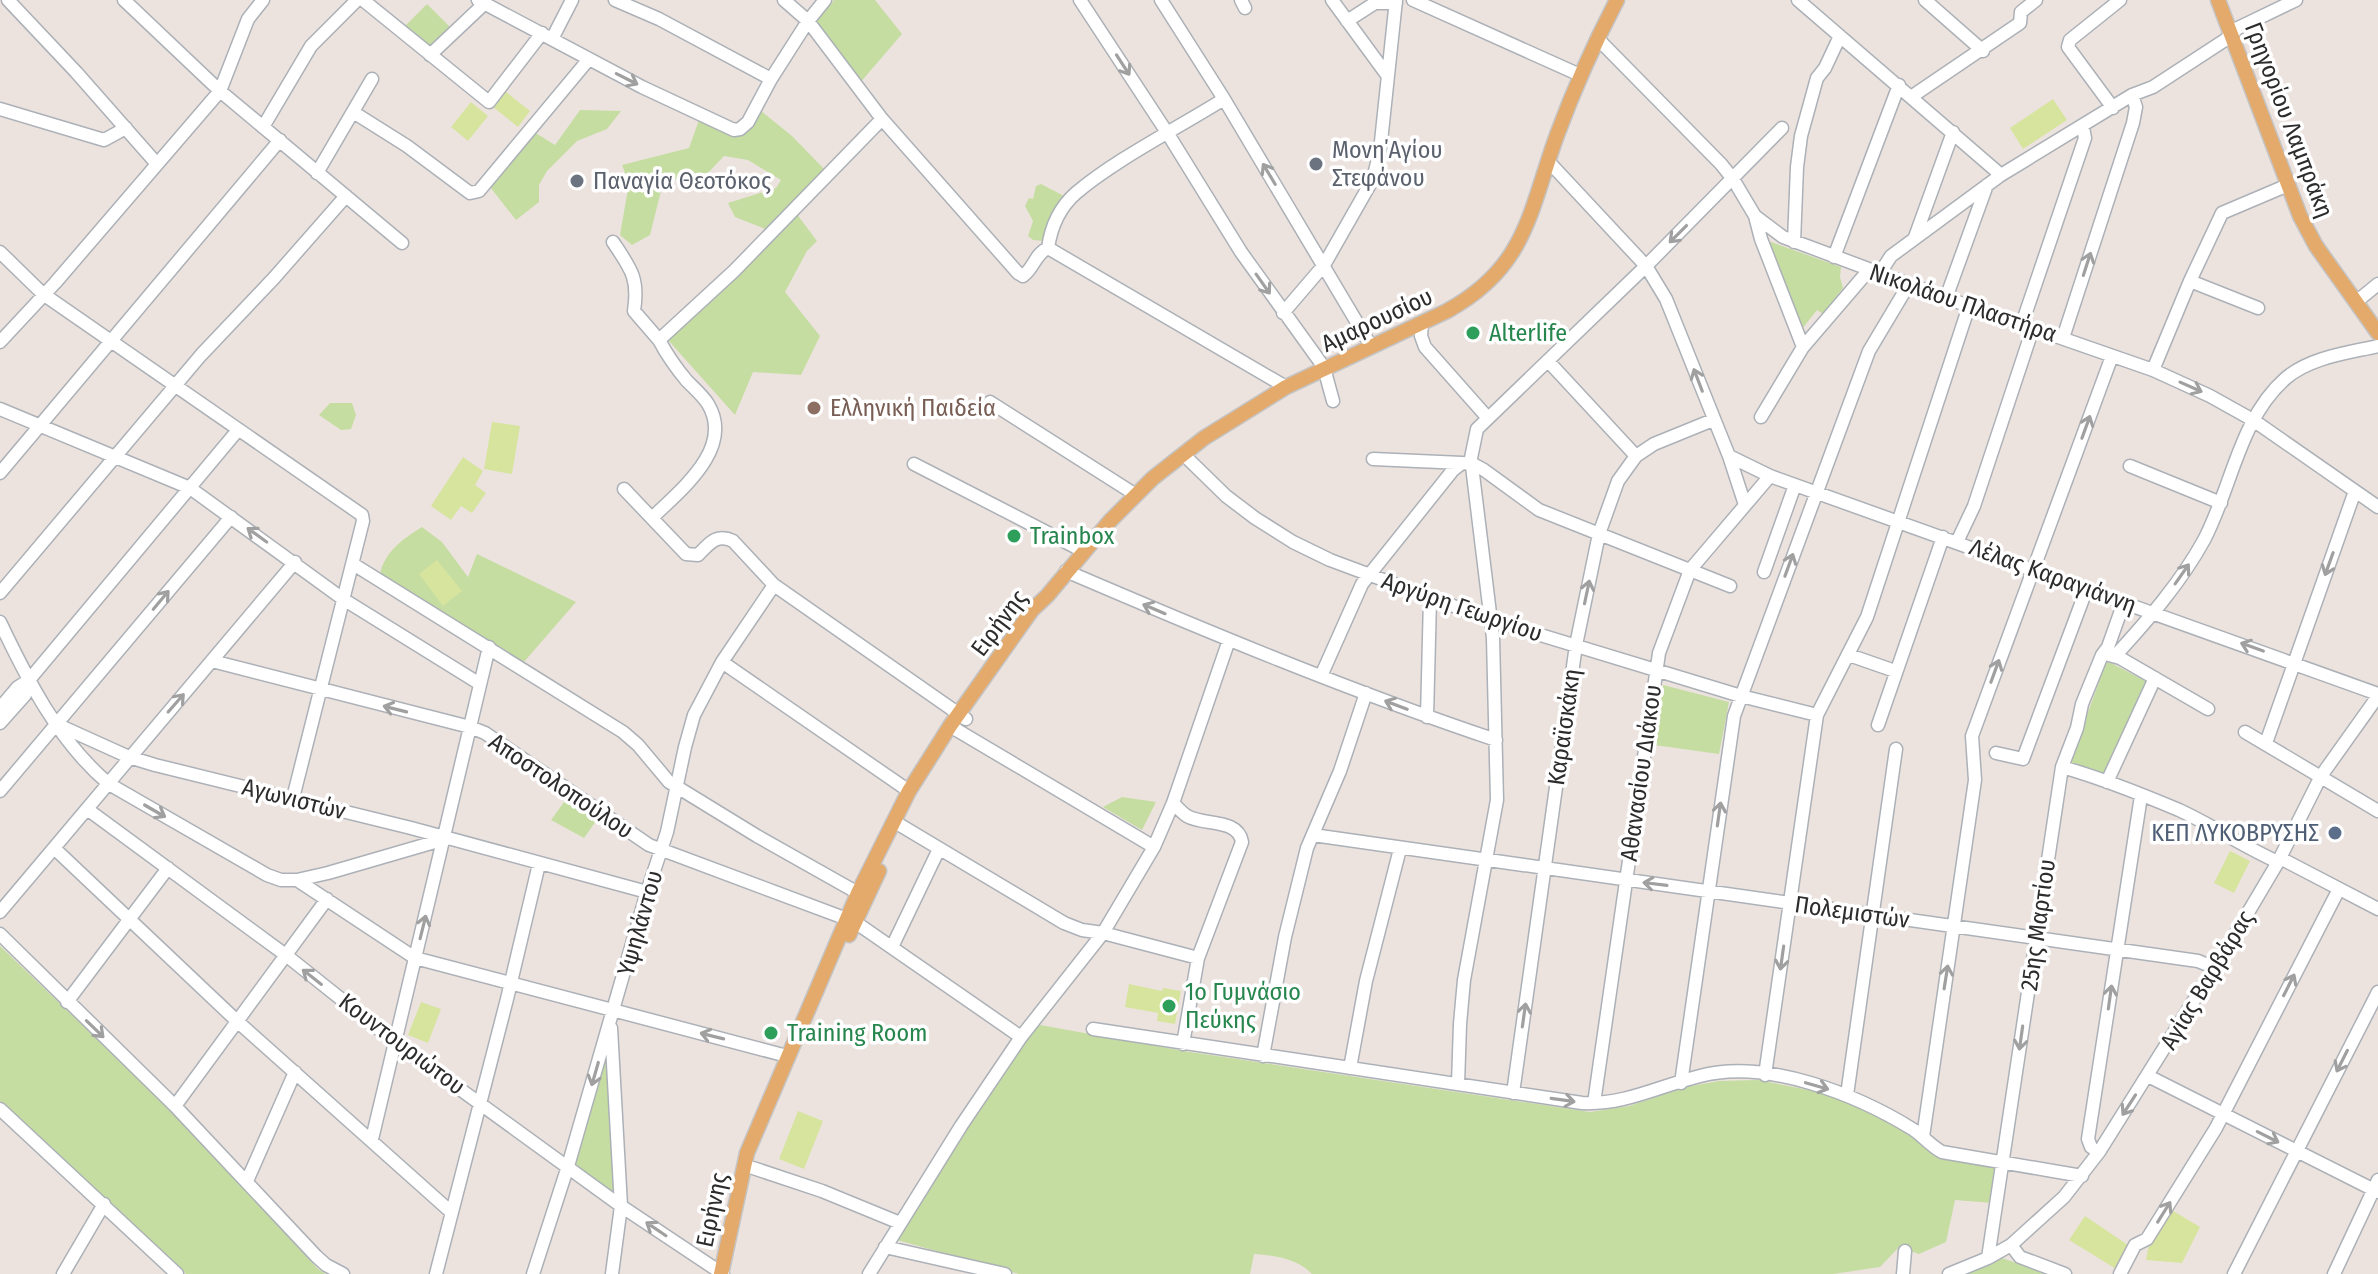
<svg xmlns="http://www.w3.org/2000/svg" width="2378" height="1274" viewBox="0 0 2378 1274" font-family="'Fira Sans Condensed',sans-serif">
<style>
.green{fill:#c5dda1}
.pitch{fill:#d7e49e}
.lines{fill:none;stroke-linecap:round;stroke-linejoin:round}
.minor-casing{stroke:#acb1b7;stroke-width:15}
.major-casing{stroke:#c4c4c4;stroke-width:17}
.minor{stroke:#fff;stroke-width:12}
.major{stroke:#e4aa6c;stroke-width:14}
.oneway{stroke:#a0a0a0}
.worship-dot{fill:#6b7280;stroke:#fff;stroke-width:3}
.leisure-dot{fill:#2e9e5b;stroke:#fff;stroke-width:3}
.education-dot{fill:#8d6e63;stroke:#fff;stroke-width:3}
.service-dot{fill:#5c6f8a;stroke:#fff;stroke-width:3}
.labels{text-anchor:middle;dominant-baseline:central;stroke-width:7;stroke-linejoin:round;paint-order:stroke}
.street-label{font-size:24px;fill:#2c2c2c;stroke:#fff}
.worship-label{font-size:24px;fill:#5b616d;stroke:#fff;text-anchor:start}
.leisure-label{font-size:24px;fill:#27864d;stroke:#fff;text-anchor:start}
.education-label{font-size:24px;fill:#785e54;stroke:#fff;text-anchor:start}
.service-label{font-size:24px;fill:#4e5e75;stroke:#fff;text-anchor:end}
</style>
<rect width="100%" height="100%" fill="#ece3df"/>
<path class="green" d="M834 0H875L902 34 859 84 812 26Z
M427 4 453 30 431 52 402 29Z
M580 110 621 111 607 129 577 141 547 171 539 185V202L516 220 490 187 534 132 555 145Z
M760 110 792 136 827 172 765 229 735 217 728 203 776 188 781 180 748 160 724 156 708 173H686L662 187 650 235 632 245 620 235 629 183 622 165 689 148 699 120 731 136 737 135Z
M1041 184 1064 196 1044 241 1033 240 1028 236 1033 221 1025 206 1029 198 1033 199 1036 186Z
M796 213 817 241 807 251 785 292 820 336 801 375 753 372 735 415 668 340Z
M1768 241 1841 267 1840 277 1843 288 1823 314 1817 310 1802 329 1808 334 1805 339Z
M330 403H352L356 415 351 429 341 430 319 415Z
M422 527 442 542 468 577 477 554 576 602 523 663 380 574C385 551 403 539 422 527Z
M2106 663H2111L2149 683 2107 774 2066 764 2080 734Z
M1663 685 1729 702 1719 754 1654 745Z
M1122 797 1156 802 1142 830 1103 807Z
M567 798 598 818 584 838 551 820Z
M0 946 179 1118 318 1269 326 1274H186L0 1101Z
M1040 1025 1190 1052 1590 1112 1629 1106 1686 1087 1719 1081 1758 1080 1840 1096 1887 1120 1940 1157 2000 1165 1993 1203 1955 1200 1946 1242 1919 1254 1899 1247 1880 1267 1833 1274H1312C1298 1259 1274 1255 1254 1254L1250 1274H1019L897 1240 1021 1042Z
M608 1045 616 1194 574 1165Z
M2002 1258 2048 1274H1965Z"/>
<path class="pitch" d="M505 91 530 111 518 127 493 107Z
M2053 99 2067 120 2023 149 2010 128Z
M471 102 488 116 468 141 451 127Z
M492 422 520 426 512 474 484 469Z
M463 457 483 471 475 485 486 493 472 513 461 506 451 520 431 506Z
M437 560 462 591 443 606 419 574Z
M2230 851 2250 861 2234 893 2214 883Z
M1129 984 1162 991 1163 988 1181 991 1175 1024 1157 1021 1158 1013 1125 1007Z
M421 1002 441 1009 428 1043 408 1035Z
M798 1111 823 1121 804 1169 779 1159Z
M2170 1209 2200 1227 2182 1263 2146 1260 2149 1244Z
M2085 1216 2131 1247 2116 1269 2069 1240Z"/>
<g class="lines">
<g class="minor-casing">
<path id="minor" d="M8 0 76 72 157 164
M124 0 220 91 402 243
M363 0 489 102 542 33
M478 0 642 87 734 130 740 129 748 122 771 79 808 21 825 0
M615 0 659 19 771 79
M784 0 808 21 882 119 1018 273 1023 276C1034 268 1035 254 1048 248 1051 227 1060 207 1076 193 1116 159 1178 128 1224 99
M1080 0 1168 134 1241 252 1318 359 1324 368 1333 401
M1161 0 1224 99 1371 346
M1241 0 1245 8
M1332 0 1387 75
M1413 0 1580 75
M1798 0 2001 175
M1925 0 1983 51
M1347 21 1375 3H1396
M1597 38 1721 164 1733 179 1755 216 1783 237 1946 298 2153 370 2210 396 2253 420 2378 507
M552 39 572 0
M430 55 484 4
M1911 97 2020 23 2021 12 2036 0
M2113 108 2068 47 2070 40 2120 0
M0 109 104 140 126 128
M353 112 407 146 470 193 479 191 589 59
M263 127 311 46 357 0
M1549 162 1646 266 1666 299 1729 456 1745 505
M317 173 372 79
M1755 216 1761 239 1803 347
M1915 237 1953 132
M613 242C631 269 639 278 634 311L659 340
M1794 242 1797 167 1801 136 1817 78 1825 68 1840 36
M1048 248 1286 387
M0 252 43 294 362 515 363 521 293 798
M1834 257 1899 85
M1880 273 1891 256 2001 175 2132 95 2153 87 2225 40 2238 28 2296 0
M2190 281 2258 308
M1946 298 1987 185
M2356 302 2378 284
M1283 313 1324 265 1373 179 1380 151 1396 0
M1422 324 1421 336 1425 347 1487 417
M2022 324 2085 138 2083 127
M2063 338 2133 123 2136 107 2132 95
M0 342 55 283 220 91 248 19 263 0
M1548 361 1636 456
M2153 370 2190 281 2222 213 2288 185
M990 402 1136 495
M0 409 190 488 343 599 480 684
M1761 417 1803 347 1869 270
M1183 454 1226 496 1255 518 1293 542 1330 560 1491 620 1741 696 1817 715
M1729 456 1770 476 2378 694
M1373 459 1462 463
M914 464 1083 551
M2130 466 2221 503
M0 473 280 140
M624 489 686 554 698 555C709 544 716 533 733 541L774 585 966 719
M652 518C679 491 735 449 708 404 703 396 694 388 687 381 676 368 667 355 659 340L734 271 882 119
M1957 542 1974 506 2033 328
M353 564 623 732 638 745 669 782 757 836 858 893
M1066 571C1208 632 1350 691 1496 740
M1764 572 1795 485
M0 593 201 355 274 278 346 196
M0 622C28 681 59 742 109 784L267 875 281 880H297L328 873 445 839
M1849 655 1895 671
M2109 655 2120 658 2208 709
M2115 656C2148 620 2181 582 2204 540 2232 487 2239 419 2286 378 2311 357 2348 353 2378 346
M212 661 470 727 485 733 649 845 855 922 1021 1037
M722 662 909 791
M1321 676 1362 584 1453 470 1462 463 1473 464 1484 470 1539 510 1730 586
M0 708 18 687 29 680 238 430
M1427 717 1430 599
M0 723 25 695 29 680
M56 724 129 757 155 765 411 828 647 892
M1878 725 1943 537
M950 726 1154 847
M2245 732 2378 811
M2266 743 2355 491
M1996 753 2023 759 2087 588
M2062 767C2101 778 2141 794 2179 810 2212 825 2244 847 2278 862
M2107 782 2155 678
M0 791 231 517
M87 809 287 956 395 1042 621 1206 723 1274
M900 825 1064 923 1082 930 1103 933 1198 958
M1313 835 2198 961 2215 968
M54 848 238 1022 451 1212
M2280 858 2378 909
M297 880 415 958 787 1056
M0 912 295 562
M0 934 175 1106 316 1256 326 1265 343 1274
M892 947 939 849
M67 1002 168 868
M611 1028 621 1206 612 1274
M1093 1029 1582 1103C1625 1105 1659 1086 1700 1076 1766 1058 1858 1095 1914 1130 1924 1137 1931 1146 1942 1152L2082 1176
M1183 1044 1198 958 1242 842C1238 818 1204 826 1187 816 1182 813 1177 807 1173 803L1229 640
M1263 1056 1285 937 1307 848 1340 771 1366 693
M1350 1068 1366 981 1400 849
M1765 1075 1817 715 1867 617 1969 306
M2148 1076 2378 1192
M1681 1083 1734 716 1869 351 1909 284
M1458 1084 1460 1024 1464 980 1497 800 1493 638 1471 458 1477 429 1646 266 1782 128
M1513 1093 1576 645 1599 534 1618 481 1636 456 1654 444 1713 420
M1847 1095 1896 749
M1594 1103 1659 653 1690 570 1770 476
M175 1106 327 899
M0 1109 177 1274
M1923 1137 1975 780 1972 736 2112 356
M372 1139 489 647
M2099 1152 2091 1147 2088 1139 2141 796
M753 1168 822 1191 900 1223
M247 1181 295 1072
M2011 1245 2020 1257 2065 1274
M885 1247 1005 1274
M1988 1258 2062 767 2077 728 2082 704 2102 655 2108 647 2124 602
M63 1274 104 1204
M436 1274 507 999 539 864
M533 1274 568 1166 647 892 667 832 685 747 694 715 722 662 774 585
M869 1274 961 1126 1021 1037 1103 933 1154 847 1173 803
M1903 1274 1905 1251
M1949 1274 1988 1258 2011 1245 2064 1197 2099 1152 2233 938 2278 862 2321 776 2378 696
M2120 1274 2135 1245 2147 1239 2216 1128 2339 889
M2234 1274 2378 992
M2334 1274 2378 1180"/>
</g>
<g class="major-casing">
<path id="major" d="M2218 0 2300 216 2316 246 2378 333
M849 935 879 871
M721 1274 747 1153 858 893 909 791 950 726 1032 610 1047 596 1110 521 1153 478 1204 438 1286 387 1447 311C1527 267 1529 212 1557 135 1574 89 1594 44 1617 0"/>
</g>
<use href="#minor" class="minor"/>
<use href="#major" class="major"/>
</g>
<defs><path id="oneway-shaft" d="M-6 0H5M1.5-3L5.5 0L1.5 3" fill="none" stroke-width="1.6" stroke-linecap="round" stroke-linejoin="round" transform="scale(2)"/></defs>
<g class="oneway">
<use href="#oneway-shaft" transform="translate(1123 65) rotate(57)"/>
<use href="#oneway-shaft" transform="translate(627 79) rotate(27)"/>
<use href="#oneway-shaft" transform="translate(1269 174) rotate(-121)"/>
<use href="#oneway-shaft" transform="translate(1678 234) rotate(135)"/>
<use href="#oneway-shaft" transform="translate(2087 264) rotate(-72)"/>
<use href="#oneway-shaft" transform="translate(1263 284) rotate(55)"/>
<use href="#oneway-shaft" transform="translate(1698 380) rotate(-111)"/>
<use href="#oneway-shaft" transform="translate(2191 387) rotate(24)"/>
<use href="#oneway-shaft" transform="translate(2086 427) rotate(-70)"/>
<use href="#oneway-shaft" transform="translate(257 535) rotate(-144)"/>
<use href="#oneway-shaft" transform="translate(2329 564) rotate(110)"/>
<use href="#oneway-shaft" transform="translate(1789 565) rotate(-70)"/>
<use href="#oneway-shaft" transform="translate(2182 574) rotate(-55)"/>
<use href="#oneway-shaft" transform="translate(1587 592) rotate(-78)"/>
<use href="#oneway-shaft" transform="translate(161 600) rotate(-50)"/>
<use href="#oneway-shaft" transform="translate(1154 609) rotate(-157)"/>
<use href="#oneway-shaft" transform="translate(2252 647) rotate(-160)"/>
<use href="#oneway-shaft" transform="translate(1995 671) rotate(-70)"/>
<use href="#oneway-shaft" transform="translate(176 703) rotate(-49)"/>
<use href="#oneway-shaft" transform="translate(1396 705) rotate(-159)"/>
<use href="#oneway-shaft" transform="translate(395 709) rotate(-166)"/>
<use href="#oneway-shaft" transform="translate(155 811) rotate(30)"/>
<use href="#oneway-shaft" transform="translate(1719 814) rotate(-82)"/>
<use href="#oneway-shaft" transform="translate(1655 884) rotate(-173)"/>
<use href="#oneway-shaft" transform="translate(423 927) rotate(-76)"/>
<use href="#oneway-shaft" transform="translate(1782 958) rotate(98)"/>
<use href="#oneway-shaft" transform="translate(312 977) rotate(-142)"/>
<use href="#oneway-shaft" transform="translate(1946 977) rotate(-81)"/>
<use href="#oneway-shaft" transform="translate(2289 985) rotate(-63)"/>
<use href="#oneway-shaft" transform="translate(2110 997) rotate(-82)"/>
<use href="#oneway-shaft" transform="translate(1524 1015) rotate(-82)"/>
<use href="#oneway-shaft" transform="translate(95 1029) rotate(44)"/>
<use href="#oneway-shaft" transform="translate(712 1036) rotate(-166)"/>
<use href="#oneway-shaft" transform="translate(2021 1038) rotate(98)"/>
<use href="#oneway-shaft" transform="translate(2342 1061) rotate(117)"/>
<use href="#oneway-shaft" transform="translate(595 1074) rotate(106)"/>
<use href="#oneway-shaft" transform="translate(1817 1086) rotate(16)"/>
<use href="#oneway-shaft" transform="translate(1563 1100) rotate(8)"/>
<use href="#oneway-shaft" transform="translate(2129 1105) rotate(123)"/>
<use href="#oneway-shaft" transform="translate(2268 1137) rotate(27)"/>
<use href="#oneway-shaft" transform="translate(2164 1212) rotate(-58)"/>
<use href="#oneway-shaft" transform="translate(656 1229) rotate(-146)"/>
</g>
<g class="worship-dot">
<circle cx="1316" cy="164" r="8"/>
<circle cx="577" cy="181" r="8"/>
</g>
<g class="leisure-dot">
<circle cx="1473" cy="333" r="8"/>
<circle cx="1014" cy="536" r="8"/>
<circle cx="1169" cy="1006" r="8"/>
<circle cx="771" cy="1033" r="8"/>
</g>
<circle class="education-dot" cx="814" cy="408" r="8"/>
<circle class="service-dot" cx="2335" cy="833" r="8"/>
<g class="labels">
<g class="street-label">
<text transform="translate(2289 120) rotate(69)">Γρηγορίου Λαμπράκη</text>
<text transform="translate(1963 303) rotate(19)">Νικολάου Πλαστήρα</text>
<text transform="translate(1377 320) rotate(-25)">Αμαρουσίου</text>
<text transform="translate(2053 576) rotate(20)">Λέλας Καραγιάννη</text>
<text transform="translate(1462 607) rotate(19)">Αργύρη Γεωργίου</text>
<text transform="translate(999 623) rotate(-53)">Ειρήνης</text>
<text transform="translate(1564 727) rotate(-82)">Καραϊσκάκη</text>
<text transform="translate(1641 773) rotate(-82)">Αθανασίου Διάκου</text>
<text transform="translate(561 786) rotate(34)">Αποστολοπούλου</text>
<text transform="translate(294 799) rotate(14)">Αγωνιστών</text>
<text transform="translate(1852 912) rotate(8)">Πολεμιστών</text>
<text transform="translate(640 923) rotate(-74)">Υψηλάντου</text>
<text transform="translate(2038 925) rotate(-82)">25ης Μαρτίου</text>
<text transform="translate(2207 980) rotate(-59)">Αγίας Βαρβάρας</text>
<text transform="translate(402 1044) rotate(37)">Κουντουριώτου</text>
<text transform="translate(712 1210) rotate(-78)">Ειρήνης</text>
</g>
<g class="worship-label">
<text x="1332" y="150">Μονη΄Αγίου<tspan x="1332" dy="28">Στεφάνου</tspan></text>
<text x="593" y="181">Παναγία Θεοτόκος</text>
</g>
<g class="leisure-label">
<text x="1489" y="333">Alterlife</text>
<text x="1030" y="536">Trainbox</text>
<text x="1185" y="992">1ο Γυμνάσιο<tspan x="1185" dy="28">Πεύκης</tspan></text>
<text x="787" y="1033">Training Room</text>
</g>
<g class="education-label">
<text x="830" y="408">Ελληνική Παιδεία</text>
</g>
<g class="service-label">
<text x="2319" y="833">ΚΕΠ ΛΥΚΟΒΡΥΣΗΣ</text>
</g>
</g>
</svg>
